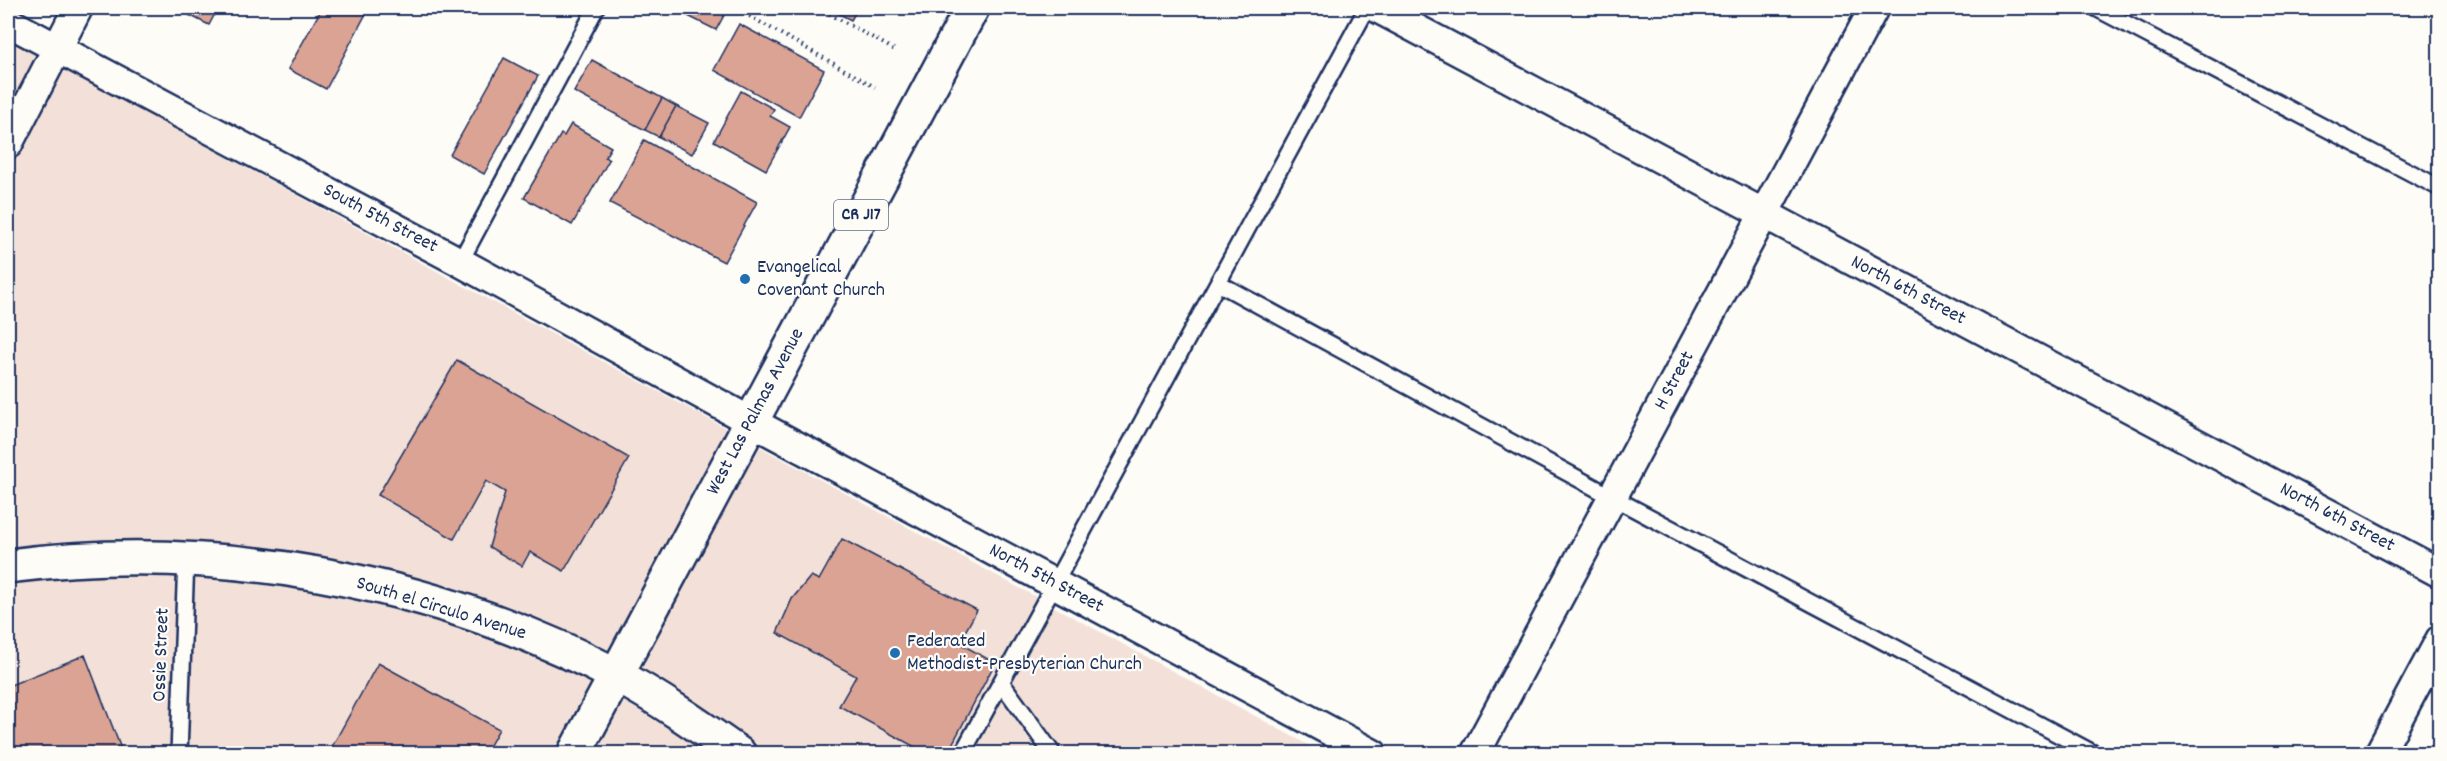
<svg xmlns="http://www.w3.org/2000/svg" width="2447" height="761" viewBox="0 0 2447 761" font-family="Dekko,sans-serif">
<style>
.built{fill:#f3e1d9}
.building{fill:#dba394;stroke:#1b2f5e;stroke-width:1.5}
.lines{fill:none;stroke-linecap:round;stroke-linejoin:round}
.service-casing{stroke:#1b2f5e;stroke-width:20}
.minor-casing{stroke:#1b2f5e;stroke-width:33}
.tertiary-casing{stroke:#1b2f5e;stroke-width:38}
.primary-casing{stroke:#1b2f5e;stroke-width:38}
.path{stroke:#1b2f5e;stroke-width:4;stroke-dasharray:1.5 4.5;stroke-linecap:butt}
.service{stroke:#fdfcf7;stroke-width:15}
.minor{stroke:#fdfcf7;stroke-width:28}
.tertiary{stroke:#fdfcf7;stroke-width:33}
.primary{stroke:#fdfcf7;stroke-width:33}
.poi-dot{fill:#1f6fb2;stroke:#fdfcf7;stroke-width:2}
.labels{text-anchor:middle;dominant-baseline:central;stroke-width:4.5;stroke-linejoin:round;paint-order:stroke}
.shield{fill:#fdfcf7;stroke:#5f6c8c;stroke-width:1.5}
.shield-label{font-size:18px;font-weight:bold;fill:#1b2f5e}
.street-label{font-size:20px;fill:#1b2f5e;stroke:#fdfcf7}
.poi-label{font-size:20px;fill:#1b2f5e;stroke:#fdfcf7;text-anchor:start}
</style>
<rect width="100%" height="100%" fill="#fdfcf7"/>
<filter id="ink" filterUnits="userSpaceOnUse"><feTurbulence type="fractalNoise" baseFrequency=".0167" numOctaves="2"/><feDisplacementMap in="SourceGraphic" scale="12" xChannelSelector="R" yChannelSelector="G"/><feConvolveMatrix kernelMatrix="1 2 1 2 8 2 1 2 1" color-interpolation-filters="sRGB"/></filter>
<g filter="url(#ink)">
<path class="built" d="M8 38 1323 753H8Z"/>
<path class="building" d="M175 8H218L209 25Z
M322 8H369L326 89 288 69Z
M672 8H728L716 30Z
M828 8H858L851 20Z
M739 24 824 70 799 117 714 70Z
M504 58 538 76 484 174 450 155Z
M592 60 662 98 645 130 574 92Z
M741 91 774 109 770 116 790 127 766 170 714 141Z
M662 98 676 106 659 137 645 130Z
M676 106 709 123 692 154 659 137Z
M571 124 611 147 605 157 609 160 572 225 524 198 561 134 564 136Z
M644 140 757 202 724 262 610 203Z
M457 360 629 458 564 571 530 552 522 566 489 547 505 492 486 481 454 539 378 495Z
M842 539 977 610 959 643 995 663 947 754H928L839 706 856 676 777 633 792 599 811 576 819 580Z
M85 655 123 754H8V686Z
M378 663 499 729 485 754H328Z"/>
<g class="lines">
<g class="service-casing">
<path id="service" d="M2096 8 2440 188
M460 262 596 8
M1218 283 1612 497 2095 754
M1001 682 1053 754
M179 754 186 558
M962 754 1367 8"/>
</g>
<g class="minor-casing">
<path id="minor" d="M1377 8 2440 573
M8 22 460 262 750 421 1373 754
M8 144 78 8
M1475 754 1874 8
M2379 754 2440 640"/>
</g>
<g class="tertiary-casing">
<path id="tertiary" d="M8 566C215 539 431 579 616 675 659 698 699 726 739 754"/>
</g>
<g class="primary-casing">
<path id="primary" d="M574 754 972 8"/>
</g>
<path class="path" d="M747 8 744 13 875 87
M819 8 895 50"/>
<use href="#service" class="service"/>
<use href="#minor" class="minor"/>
<use href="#tertiary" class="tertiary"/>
<use href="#primary" class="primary"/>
</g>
</g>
<g class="poi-dot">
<circle cx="745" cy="279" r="6"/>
<circle cx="895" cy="653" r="6"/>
</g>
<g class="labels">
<rect class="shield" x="834" y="200" width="54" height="30" rx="4.5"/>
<g class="shield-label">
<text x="861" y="215">CR J17</text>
</g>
<g class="street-label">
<text transform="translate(380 219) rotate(28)">South 5th Street</text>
<text transform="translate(1908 291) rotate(28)">North 6th Street</text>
<text transform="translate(1675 381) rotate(-62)">H Street</text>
<text transform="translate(756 412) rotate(-62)">West Las Palmas Avenue</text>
<text transform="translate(2337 518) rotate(28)">North 6th Street</text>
<text transform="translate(1046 579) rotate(28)">North 5th Street</text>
<text transform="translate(441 609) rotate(17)">South el Circulo Avenue</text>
<text transform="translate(162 655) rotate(-88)">Ossie Street</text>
</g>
<g class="poi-label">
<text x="757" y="268">Evangelical<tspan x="757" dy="23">Covenant Church</tspan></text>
<text x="907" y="642">Federated<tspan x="907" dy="23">Methodist-Presbyterian Church</tspan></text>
</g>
</g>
<rect width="2447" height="761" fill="none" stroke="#fdfcf7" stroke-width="30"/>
<rect x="15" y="15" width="2417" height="731" fill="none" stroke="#1b2f5e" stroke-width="2" filter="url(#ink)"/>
</svg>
